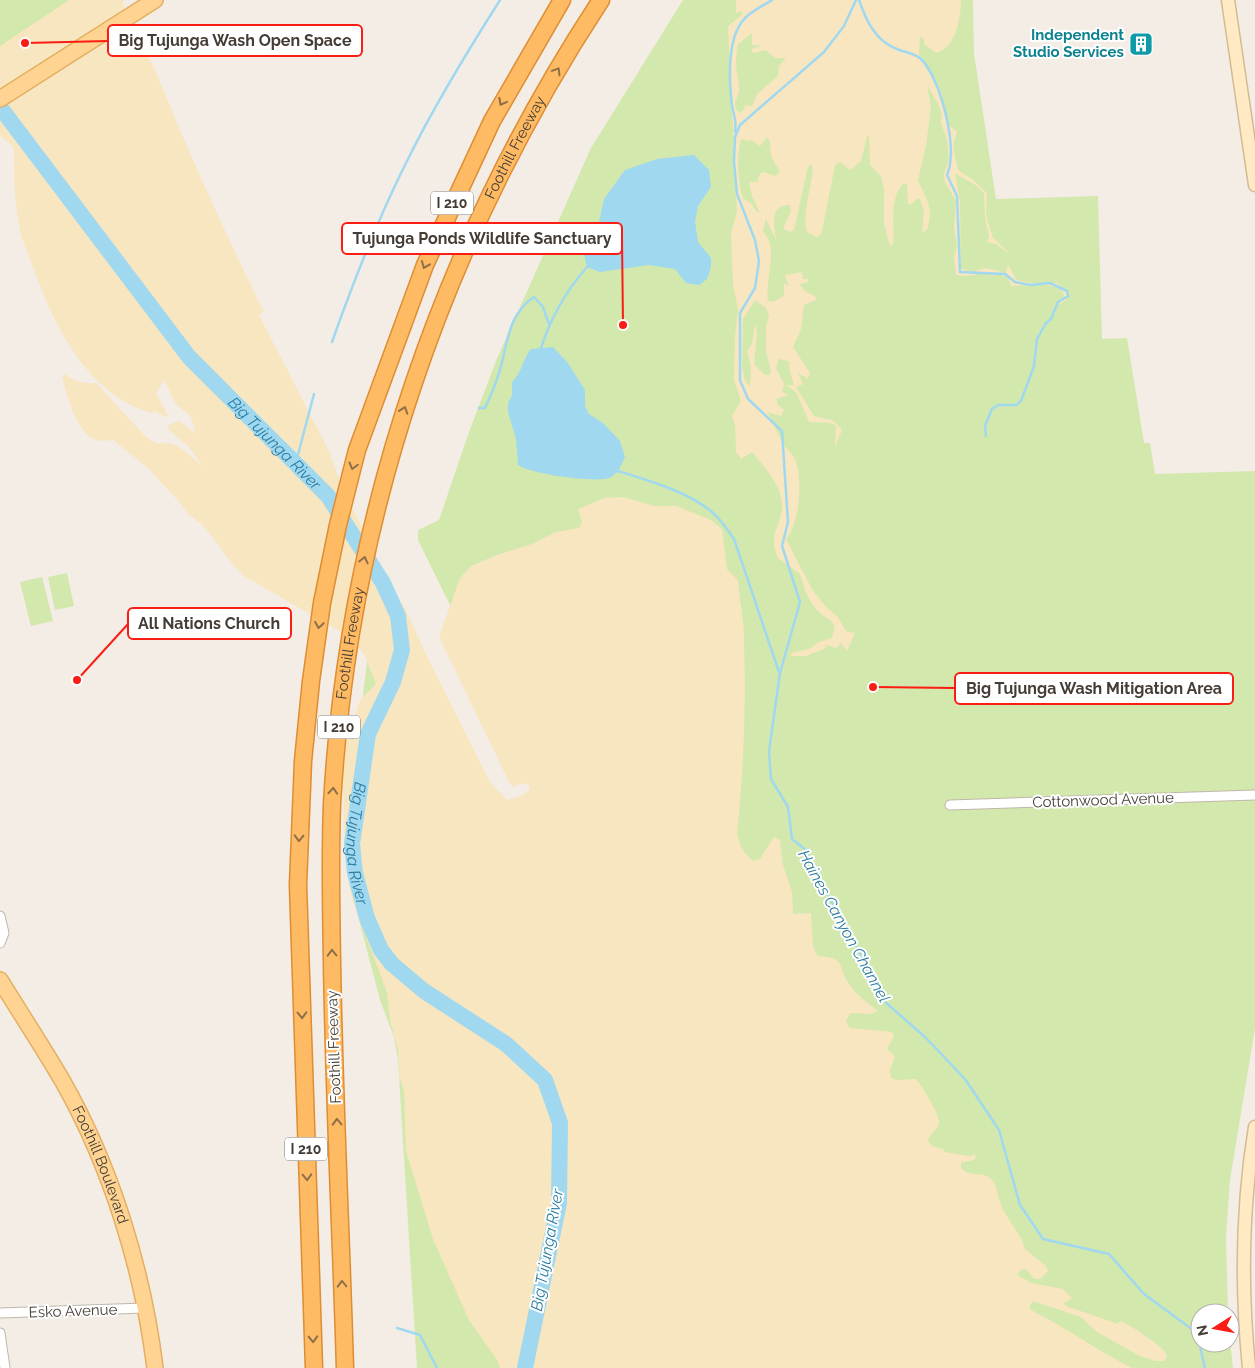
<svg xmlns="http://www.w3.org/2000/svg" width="1255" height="1368" viewBox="0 0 1255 1368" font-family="Raleway,sans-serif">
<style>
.green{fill:#d3e8ad}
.sand{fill:#f8e6c0;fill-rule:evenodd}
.water{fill:#a0d8f0}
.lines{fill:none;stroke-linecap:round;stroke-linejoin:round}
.stream{stroke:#a0d8f0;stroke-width:2.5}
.river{stroke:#a0d8f0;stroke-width:16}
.street-casing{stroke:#c1b7ab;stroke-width:11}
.secondary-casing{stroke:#d3bc94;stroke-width:15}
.primary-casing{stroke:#e4af61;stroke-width:18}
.highway-casing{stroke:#de8d33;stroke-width:19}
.street{stroke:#fff;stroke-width:9}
.secondary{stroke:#ffeac3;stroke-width:12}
.primary{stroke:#ffd492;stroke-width:15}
.highway{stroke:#ffba64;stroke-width:16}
.oneway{stroke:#8f6f48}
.labels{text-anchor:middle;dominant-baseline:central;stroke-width:4;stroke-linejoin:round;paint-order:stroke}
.shield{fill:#fff;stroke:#7d7772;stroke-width:1}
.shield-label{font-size:14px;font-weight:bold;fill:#453d35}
.culture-label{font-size:15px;font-weight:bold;fill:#0d838f;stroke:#fff;text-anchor:end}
.street-label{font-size:15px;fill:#453d35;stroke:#fff}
.water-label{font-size:16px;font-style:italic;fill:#2a7ca1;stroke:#fff}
.leader{fill:none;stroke:#fb1d13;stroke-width:2}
.callout-dot{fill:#fb1d13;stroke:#fff;stroke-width:2}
.callout{fill:#fff;stroke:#fb1d13;stroke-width:2}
.callout-label{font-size:16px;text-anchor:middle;font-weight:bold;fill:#453d35}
</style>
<rect width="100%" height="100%" fill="#f3ede5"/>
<path class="green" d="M0 0H100L0 74Z
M683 0H973L974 53 996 199 1098 196 1102 339 1127 338 1144 443H1150L1155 474 1255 471V1028L1230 1180 1226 1238 1228 1313H1200V1343H1230V1340L1233 1368H417L398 1060 394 1037 380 1000 351 889 359 729 369 645 497 829 558 800 523 753 418 540V530L439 520 469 432 496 361 591 148Z
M67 573 74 606 55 610 48 577Z
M42 577 53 621 31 626 20 582Z"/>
<path class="sand" d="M69 0H123C125 25 147 49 156 72 189 154 225 233 264 312L259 315 329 451 341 485 399 603 403 604 424 650 490 782 507 800 521 796 530 789 529 785 522 783 514 787 509 782 439 637 460 578 471 566 497 555 532 544 556 532 579 528 582 522 578 509 604 498 623 497 654 506H676L711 520 722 529 727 569 738 580C739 599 744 618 744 637 746 703 744 768 737 833 740 846 743 853 753 861L760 859 774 837 780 840 783 865 792 892 793 914 811 913 813 947 818 956C848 958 837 967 849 984 857 995 867 1003 878 1011L871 1014 851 1013 846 1021 850 1028 892 1032 894 1036 887 1049 895 1056 890 1070 891 1078 897 1080 916 1079C922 1086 941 1116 939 1124 937 1130 930 1134 928 1140L932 1146 943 1149 944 1152 970 1156 977 1154 974 1160 961 1163V1168C969 1177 980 1172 989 1177 997 1182 998 1198 1001 1205 1007 1220 1021 1233 1025 1249L1046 1266 1048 1271 1040 1279H1034L1026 1269 1020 1270 1017 1275 1031 1283 1063 1289 1072 1298 1064 1303 1066 1306 1118 1324 1120 1321C1130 1325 1165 1347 1167 1356L1164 1361H1155L1138 1355 1097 1332 1081 1317 1036 1302H1032L1029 1307 1031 1310C1067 1328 1096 1350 1132 1368H500L497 1360 469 1320 433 1239 406 1151 404 1091 399 1076 398 1049 390 1021 387 992 351 897 344 843 343 771 346 743 360 700 376 684 364 654 355 644 344 634 244 576C228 561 218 543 204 527 197 519 186 515 182 505L148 468 113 440C108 440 102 442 97 440 77 435 66 394 62 376L65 374C76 382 82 384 96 383L146 437 157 444C179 439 187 455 203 466L189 447 169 430 168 425 180 421 196 434 191 417 176 404 164 380 156 393 168 416 166 417 154 411 153 413C90 398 54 326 34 270 30 258 24 246 21 234 14 205 14 177 14 147L0 136V46Z
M736 0H961C961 16 956 49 936 53L925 45 923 37H920L919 55 941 92 949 125 957 132 953 146 958 170 972 179 987 193 986 216 993 238 1012 255 996 244 987 242 989 236 985 217 984 193 977 186 955 173 960 202 961 269 972 272 986 268 1006 273 1008 264 1016 280 1032 283H1057L1068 294 1066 300 1058 305 1064 296C1062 280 1024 285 1011 286L1008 277C1001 275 994 273 988 273 977 273 965 279 956 274L954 256 957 247 954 227 956 201 945 182 944 174 949 159 947 140 941 123 942 115 938 104 927 85 931 107 926 145 918 180 928 202 930 214 928 228 922 234 924 212 920 199H917L910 205 908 204 907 184H903C889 198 895 226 893 244L890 246 884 224V189L881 176 870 165 869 137 867 136 861 161 850 170 840 162 835 165 823 226 821 234 817 237 807 232C801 210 816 174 812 164L808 167 794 230 790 232 783 228 791 212 790 205C769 205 774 226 776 240L766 219 763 230C765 235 769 239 770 244 774 257 765 286 768 301L773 302 784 296V283L789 286 785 275 802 272 803 279H808V282L799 284 806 292 815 296 816 300 804 305 801 329 793 347 810 373 808 379 798 373 803 384 796 387 814 416 834 421 842 430 835 447 836 425C827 421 819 423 809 422L796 392 786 385H794L790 372 789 361 779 359 776 368 784 384 782 392 789 395 776 399 778 405 784 410 781 416 767 412C773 421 776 431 781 440 784 447 792 452 795 459 803 478 800 523 786 539L813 591 827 608 837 616 846 631 855 633 847 651 841 643 837 648 827 645 825 646 826 648 806 656H790L794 652 809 649 819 642 832 638 835 626C831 619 826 618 820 613 810 604 803 587 800 574L778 558C768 534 779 531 782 509 784 488 764 466 752 452L741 459 736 452 735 424 732 416 741 401 734 380 735 336 738 310 733 284 731 233 737 212 728 26 743 14 741 11 736 13ZM752 33V45H763L752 49 751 51 755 53 766 50 775 58H786L779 66 778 76 757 94 752 106 745 105 744 110 740 113C729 105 740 98 739 88 737 68 734 64 738 44ZM767 137 770 141 771 156 780 172 775 176 764 172 759 175 757 182H749L752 196 760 213 756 211 751 203 743 199C738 181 736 157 741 139L748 141 751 140 760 146ZM755 300 766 308 769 315 766 327V350L771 372 769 375H765L754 364 757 333 755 324 752 344 747 351 751 366 750 386 745 381 742 367 743 319Z"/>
<path class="water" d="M694 155 709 170 711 187 698 206 695 221 698 242 711 258V267L707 279 699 285 686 283 675 269 649 265 600 272 587 267 582 245 598 227 604 199 625 170 657 159Z
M553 347 568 363 585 390V406L589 414 603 423 620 441 625 457C621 465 618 475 609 478 595 483 530 474 518 465L516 439 508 412V403L512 395V382C524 369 521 362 531 349Z"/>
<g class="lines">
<path class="stream" d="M856 0 844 26 824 52 740 125 735 137 734 162 737 194 755 240 759 261 755 288 740 313V380L748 399 782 431 788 522 782 546 800 602 780 673 769 751 771 779 788 807 792 839 806 850 814 870 863 959 874 986 884 1001 926 1038 965 1079 999 1130 1020 1205 1043 1239 1109 1254 1144 1294 1197 1333 1205 1368
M859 0C866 20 875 41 897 49 904 52 916 54 921 59 941 79 959 150 947 175L957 196 960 272 1005 274 1015 282 1031 285 1050 283 1067 291 1068 296 1058 302 1051 319 1046 323 1037 339 1034 366 1021 401 1016 405H998L992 409 985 426 986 436
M735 132C737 121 734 116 732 106 729 80 726 36 746 17 754 10 764 5 772 0
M332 342C354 280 378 218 408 159 435 104 467 52 500 0
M541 348C551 317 565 292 587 267
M479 408H485C489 398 494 389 497 379 508 350 505 316 534 297L543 307 549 324
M296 462 314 394
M618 471C647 480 689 492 712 512 721 519 727 530 734 539L779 672
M397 1328 420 1335 437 1368"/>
<path class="river" id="s1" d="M0 107 189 357 328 496 383 583 398 616 402 650 393 682 368 734 352 844 355 873 367 918 381 950 392 964 424 991 506 1044 545 1080 560 1123 559 1203 525 1368"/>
<g class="street-casing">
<path id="street" d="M950 805 1255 795
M0 916 4 933 0 943
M0 1313 145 1308
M0 1333 5 1368"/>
</g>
<g class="secondary-casing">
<path id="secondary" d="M1228 0 1255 185
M1249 1368C1241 1288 1242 1206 1255 1127"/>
</g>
<g class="primary-casing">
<g id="primary">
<path d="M0 99 155 0"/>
<path id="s2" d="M0 980C21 1014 42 1046 62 1080 111 1166 143 1270 155 1368"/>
</g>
</g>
<g class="highway-casing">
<g id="highway">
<path d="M314 1368 298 885 303 761 311 681 322 603 338 525 357 450 425 265 492 121 562 0"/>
<path id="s3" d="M345 1368C341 1232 334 1097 332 961 331 909 330 856 332 804 348 517 443 240 601 0"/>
</g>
</g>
<use href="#street" class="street"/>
<use href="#secondary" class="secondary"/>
<use href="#primary" class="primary"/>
<use href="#highway" class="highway"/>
</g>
<defs><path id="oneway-chevron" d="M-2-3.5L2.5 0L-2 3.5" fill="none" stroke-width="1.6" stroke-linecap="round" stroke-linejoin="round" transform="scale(1.25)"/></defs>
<g class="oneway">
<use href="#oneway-chevron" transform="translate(557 71) rotate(-59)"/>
<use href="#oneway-chevron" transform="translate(502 102) rotate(118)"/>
<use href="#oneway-chevron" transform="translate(425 265) rotate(112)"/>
<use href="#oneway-chevron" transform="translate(404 410) rotate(-71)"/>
<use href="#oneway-chevron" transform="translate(353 466) rotate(105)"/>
<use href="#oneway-chevron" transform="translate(364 560) rotate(-77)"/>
<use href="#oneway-chevron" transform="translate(319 625) rotate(99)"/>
<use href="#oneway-chevron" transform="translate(333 791) rotate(-86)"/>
<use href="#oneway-chevron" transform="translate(299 838) rotate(92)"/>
<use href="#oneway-chevron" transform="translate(332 953) rotate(-91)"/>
<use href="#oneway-chevron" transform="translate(302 1015) rotate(88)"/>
<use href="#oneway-chevron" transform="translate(337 1122) rotate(-92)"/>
<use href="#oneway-chevron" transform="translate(307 1177) rotate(88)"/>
<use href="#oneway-chevron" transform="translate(342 1284) rotate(-92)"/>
<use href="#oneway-chevron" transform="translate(313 1339) rotate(88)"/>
</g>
<defs>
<g id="building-square" transform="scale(1.25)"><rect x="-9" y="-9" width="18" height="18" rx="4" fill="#0f9aa8" stroke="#fff"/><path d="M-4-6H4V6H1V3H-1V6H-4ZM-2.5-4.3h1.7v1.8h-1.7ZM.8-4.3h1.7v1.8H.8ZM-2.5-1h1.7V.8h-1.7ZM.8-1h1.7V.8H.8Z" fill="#fff"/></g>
</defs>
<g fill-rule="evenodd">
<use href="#building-square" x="1141" y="44"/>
</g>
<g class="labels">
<g class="shield">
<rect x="431" y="191.5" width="42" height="23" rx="4"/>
<rect x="318" y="715.5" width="42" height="23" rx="4"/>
<rect x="285" y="1137.5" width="42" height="23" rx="4"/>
</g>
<g class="shield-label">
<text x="452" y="203">I 210</text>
<text x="339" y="727">I 210</text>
<text x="306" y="1149">I 210</text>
</g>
<g class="culture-label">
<text x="1124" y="35">Independent<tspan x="1124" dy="17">Studio Services</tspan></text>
</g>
<g class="street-label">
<text stroke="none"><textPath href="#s3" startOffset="1251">Foothill Freeway</textPath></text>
<text stroke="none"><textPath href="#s3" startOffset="726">Foothill Freeway</textPath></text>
<text transform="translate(1103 800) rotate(-2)">Cottonwood Avenue</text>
<text transform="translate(334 1047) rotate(-92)">Foothill Freeway</text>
<text stroke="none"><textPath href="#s2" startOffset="211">Foothill Boulevard</textPath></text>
<text transform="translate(73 1311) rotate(-2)">Esko Avenue</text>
</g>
<g class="water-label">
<text stroke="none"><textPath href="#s1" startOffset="435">Big Tujunga River</textPath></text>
<text stroke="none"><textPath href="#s1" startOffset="885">Big Tujunga River</textPath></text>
<text transform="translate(844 926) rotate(61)">Haines Canyon Channel</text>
<text transform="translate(547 1250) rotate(-80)">Big Tujunga River</text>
</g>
</g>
<path class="leader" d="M25 43L108 41M623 325L622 238M77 680L128 624M873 687L955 688"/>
<g class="callout-dot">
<circle cx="25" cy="43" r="5"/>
<circle cx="623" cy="325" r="5"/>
<circle cx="77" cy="680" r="5"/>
<circle cx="873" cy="687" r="5"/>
</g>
<g class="callout">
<rect x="108" y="25" width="254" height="31" rx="5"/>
<rect x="342" y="223" width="280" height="31" rx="5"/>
<rect x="128" y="608" width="163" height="31" rx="5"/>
<rect x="955" y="673" width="278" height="31" rx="5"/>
</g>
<g class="callout-label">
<text x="235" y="46">Big Tujunga Wash Open Space</text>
<text x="482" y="244">Tujunga Ponds Wildlife Sanctuary</text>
<text x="209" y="629">All Nations Church</text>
<text x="1094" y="694">Big Tujunga Wash Mitigation Area</text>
</g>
<g transform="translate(1215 1328) rotate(259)"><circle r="24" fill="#ffffff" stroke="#b5b1ae"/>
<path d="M0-4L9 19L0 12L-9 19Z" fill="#fb1d13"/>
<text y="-8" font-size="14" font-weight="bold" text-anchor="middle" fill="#453d35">N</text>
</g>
</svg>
